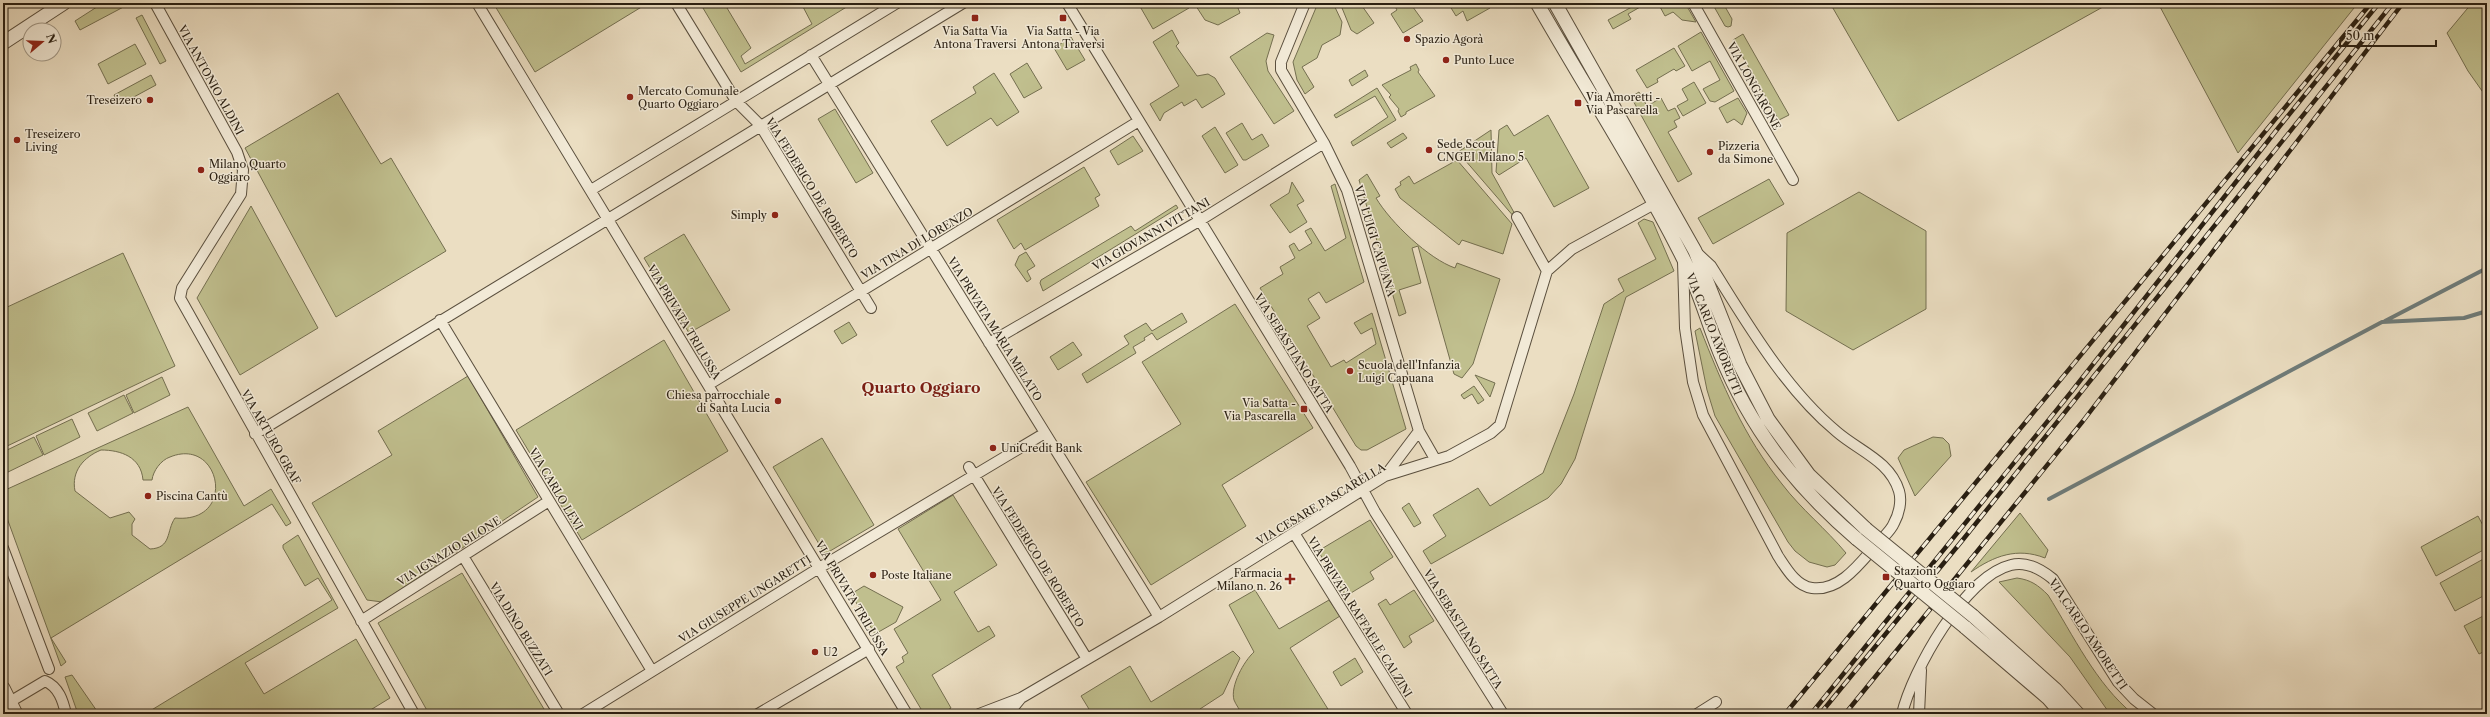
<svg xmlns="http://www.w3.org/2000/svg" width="2490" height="717" viewBox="0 0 2490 717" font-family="'Libre Caslon Text',serif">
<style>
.green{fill:#c0bf8e;stroke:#746f50;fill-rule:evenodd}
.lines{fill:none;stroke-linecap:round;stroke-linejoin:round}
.stream{stroke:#6e7b79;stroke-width:4}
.minor-casing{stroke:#5a4f3e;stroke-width:12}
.tertiary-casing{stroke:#5a4f3e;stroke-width:15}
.minor{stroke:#f2ead7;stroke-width:10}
.tertiary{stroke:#f2ead7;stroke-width:13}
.rail-casing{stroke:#291f12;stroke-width:4.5}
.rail{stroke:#f2ead7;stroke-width:3;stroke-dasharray:9;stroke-linecap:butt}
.tertiary-bridge-casing{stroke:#5a4f3e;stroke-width:15;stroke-linecap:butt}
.tertiary-bridge{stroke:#f2ead7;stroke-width:13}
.poi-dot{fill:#8f2418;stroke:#f2ead7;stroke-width:1.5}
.labels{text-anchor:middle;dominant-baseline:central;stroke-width:3;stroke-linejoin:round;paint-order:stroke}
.poi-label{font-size:11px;fill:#291f12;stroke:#f2ead7;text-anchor:start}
.street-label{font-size:11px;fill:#291f12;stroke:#f2ead7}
.district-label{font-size:15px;font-weight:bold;fill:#7a1f14;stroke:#f2ead7}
</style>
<rect width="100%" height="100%" fill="#ebdec2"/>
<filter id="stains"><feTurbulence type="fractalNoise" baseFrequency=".005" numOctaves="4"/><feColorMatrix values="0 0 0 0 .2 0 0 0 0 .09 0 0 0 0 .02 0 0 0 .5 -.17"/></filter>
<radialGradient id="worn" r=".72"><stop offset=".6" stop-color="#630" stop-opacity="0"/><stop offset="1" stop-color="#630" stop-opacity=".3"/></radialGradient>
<path class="green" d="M103 3H131L80 30 75 21Z
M501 3H648L535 72 495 6Z
M700 3H724L751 48 741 56 745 64 812 24 801 3H853L741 72Z
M1138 3H1186L1189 8 1153 29Z
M1194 3H1236L1240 13 1218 25 1205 20Z
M1318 3H1333L1342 22 1340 35 1322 45 1317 58 1302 67 1314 87 1305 94 1297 80 1293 62Z
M1340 3H1360L1374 23 1357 34 1351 30Z
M1393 3H1410L1423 21 1403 33 1391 14 1397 10Z
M1448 3H1488L1490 8 1467 21 1463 11 1456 16Z
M1639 3H1647L1628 14 1631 19 1613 29 1608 20Z
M1663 3H1685L1696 22 1682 20 1673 12 1665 16 1659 5Z
M1712 3H1723L1732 19 1731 26 1728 27 1725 26Z
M1830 3H2110L1898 121Z
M2158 3H2358L2238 153Z
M2472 3H2487V98L2468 71 2447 33Z
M142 15 166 61 160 64 136 18Z
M1172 30 1179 43 1176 46 1197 76 1208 74 1215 78 1225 94 1202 108 1196 99 1184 106 1182 102 1164 113 1160 121 1150 104 1179 86 1153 42Z
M1701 32 1734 91 1715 102 1710 101 1703 89 1720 80 1710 61 1692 71 1678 46Z
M1267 33 1274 35 1266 61 1268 71 1294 111 1274 124 1230 57Z
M1743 34 1789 115 1779 120 1733 40Z
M1071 37 1085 60 1067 70 1054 48Z
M135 44 146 64 108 84 98 64Z
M1674 48 1685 66 1676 71 1674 69 1657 79 1658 82 1647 88 1636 70Z
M1027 63 1042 88 1024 98 1010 74Z
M1416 64 1419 70 1418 72 1435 96 1406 112V114L1401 117 1398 111 1399 109 1389 97 1391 95 1382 85 1411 70 1410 67Z
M1365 70 1368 76 1352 86 1349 80Z
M994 73 1019 112 997 126 991 118 947 146 931 121 976 93 973 87Z
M151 75 156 85 119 105 114 95Z
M1694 82 1706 103 1683 116 1677 106 1688 100 1682 89Z
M1377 88 1396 120 1353 146 1351 142 1388 117 1375 96 1336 118 1334 115Z
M1639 92 1647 106 1661 98 1668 111 1675 108 1680 118 1674 121 1677 127 1668 132 1692 174 1678 182 1631 97Z
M338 93 381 164 391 158 446 251 336 317 245 148Z
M1738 98 1747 113 1742 125 1734 119 1727 123 1719 108Z
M835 109 873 173 856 183 818 119Z
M1548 115 1589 188 1554 207 1526 158 1499 175 1496 172 1499 130 1507 125 1514 136Z
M1242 123 1252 140 1262 134 1269 146 1246 160H1243L1226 133Z
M1215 127 1238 165 1225 173 1202 136Z
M1491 130 1492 173 1516 216 1515 218 1458 152Z
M1403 133 1407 138 1391 148 1387 143Z
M1133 136 1143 151 1118 165 1110 151Z
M1457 160 1512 224 1503 254 1462 240 1459 245 1400 198 1395 189 1401 185 1400 182 1409 176 1414 184Z
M1084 167 1100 195 1095 198 1099 206 1025 250 1021 243 1014 249 997 220Z
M1367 174 1380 196 1376 198C1391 223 1429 259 1455 268L1457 263 1500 279 1473 364 1462 378 1454 374 1418 246 1412 248 1421 283 1399 290 1406 313 1399 316 1359 180Z
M1769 179 1784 204 1713 244 1698 218Z
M1292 182 1304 201 1297 205 1307 222 1290 233 1270 205 1289 193Z
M1335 184 1364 282 1326 303 1319 292 1308 299 1320 318 1307 326 1331 367 1344 360 1346 363 1376 344 1372 328 1361 334 1354 323 1372 313 1406 429 1367 450H1361L1356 446 1260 288 1283 274 1280 267 1295 258 1289 246 1294 243 1299 251 1312 243 1305 231 1311 228 1325 251 1346 238 1331 186Z
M1859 192 1926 231V309L1853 350 1786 311 1787 233Z
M1176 205 1178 208 1043 291 1040 283 1041 280 1131 226 1135 231Z
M251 206 318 328 240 375 197 298Z
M1644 219 1653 222 1674 271 1626 297 1575 459 1561 484 1548 498 1431 564 1423 551 1446 536 1433 515 1478 488 1490 506 1543 473 1574 394 1604 304 1624 291 1618 279 1656 259 1638 223Z
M684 234 730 310 689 333 644 258Z
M1026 252 1035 266 1027 271 1031 279 1027 282 1015 265 1019 256Z
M123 253 175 366 3 448V309Z
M1235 304 1313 428 1222 485 1246 526 1151 585 1086 482 1181 424 1142 362Z
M1182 313 1187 322 1157 340 1152 333 1144 338 1145 340 1133 347 1136 353 1087 383 1082 374 1129 344 1124 336 1146 323 1152 331Z
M849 322 857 335 842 344 834 331Z
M1700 328C1722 384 1744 437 1782 484 1801 509 1826 529 1846 553L1835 565 1827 567 1809 562 1795 551 1788 542 1715 416 1707 390 1695 331Z
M664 340 728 451 582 540 516 430Z
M1073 342 1082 355 1058 370 1050 357Z
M1475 375 1495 383 1490 397Z
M468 376 538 497 382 602 367 600 312 503 392 455 378 431Z
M162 377 170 395 134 413 126 395Z
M1474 386 1484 400 1478 404 1472 394 1464 399 1461 395Z
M124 395 133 413 97 431 88 413Z
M188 407 244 506 271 489 291 523 286 526 272 504 51 638 66 662 61 666 3 507V491ZM101 450C121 450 141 457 143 480H152C153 471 161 460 170 457 221 436 238 524 175 518 166 531 172 548 150 549L132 535V524L135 519 129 512 110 518 75 491C71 471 84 457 101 450Z
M72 419 80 437 44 455 36 436Z
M34 437 43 455 6 473 3 466V452Z
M1933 437 1943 438 1949 444 1951 456 1915 496 1898 458 1904 450Z
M822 438 874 525 825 554 773 467Z
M953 495 997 565 954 592 978 632 989 626 995 636 932 675 951 708 941 714H924L896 667 904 662 902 657 908 653 894 629 941 600 898 529Z
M1409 503 1421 523 1414 527 1402 508Z
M2020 513 2048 550 2045 558C2017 547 1994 556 1971 572Z
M2478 516 2487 533V548L2436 576 2421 547Z
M1370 520 1393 557 1370 572 1374 579 1346 596 1318 551Z
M298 535 338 608 245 663 264 694 356 639 390 698 364 714H145L332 600 318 578 305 586 283 548V545Z
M2487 557V594L2455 611 2440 583Z
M462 573 547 714H429L378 623Z
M2017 578C2031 580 2038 585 2048 595 2073 635 2096 684 2133 714H2110L2070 657 1999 582Z
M864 586 903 607 896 622 875 634 851 594Z
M1255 590 1279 629 1329 600 1340 616 1290 648 1331 714H1242C1240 710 1236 705 1234 700 1230 686 1244 661 1254 652L1229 605Z
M1414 590 1434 621 1409 636 1412 642 1404 648 1378 604 1386 599 1390 605Z
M2487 614V650L2479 654 2464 626Z
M1233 651 1240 658 1223 694 1200 709 1204 714H1092L1081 696 1130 666 1151 702Z
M1355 658 1363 672 1341 686 1333 672Z
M72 675 99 714H78L65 677Z"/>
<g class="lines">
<path class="stream" d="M2385 321 2487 268
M2049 499 2382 322 2464 318 2487 311"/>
<g class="minor-casing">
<path id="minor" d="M155 3 237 152 243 170 241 194 182 288 180 298 414 714
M477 3 907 714
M676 3 736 101 760 125 871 308
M1067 3 1350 466 1375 512 1503 714
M1305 3 1281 62V70L1324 143 1347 190 1419 431 1435 459
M1693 3 1793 180
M811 55 1159 617
M591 190 897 3
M1517 217 1547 271
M1683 261 1685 328 1693 382 1703 415 1778 556C1786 568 1796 586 1812 588 1840 592 1861 562 1877 544 1882 538 1891 531 1894 523 1899 514 1902 501 1899 491 1890 461 1859 451 1837 432 1785 389 1747 323 1711 266L1696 252
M440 320 652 671
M989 343 1199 221 1324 143
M708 385 1139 121
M255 434 963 3
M969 467 1087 659
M1385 476 1419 431
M1294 533 1407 714
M3 548 49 669
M463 556 559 714
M361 621 549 501
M3 706 45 681C59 687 63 701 66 714
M583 714 819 568 1045 433
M758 714 869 649
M979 714 1021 698 1159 617 1385 476 1449 456 1491 433 1500 425 1547 271 1572 249 1654 204
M1008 714 1021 698
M1697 714 1716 702
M1902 714C1912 671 1965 576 2011 565 2026 561 2042 570 2053 579L2118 682 2134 699 2153 714
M1919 714 1921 670"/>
</g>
<g class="tertiary-casing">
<path id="tertiary" d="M1537 3C1585 87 1638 169 1682 256 1698 286 1707 321 1720 353 1750 428 1796 487 1857 539
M1555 3 1695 251 1740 365 1768 419 1809 475 1866 529
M3 43 64 3
M1973 616 2055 689 2078 714
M1965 627 2048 698 2062 714
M3 688 16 714"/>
</g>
<use href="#minor" class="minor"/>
<use href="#tertiary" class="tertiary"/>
<g class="rail-casing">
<path id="rail" d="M1785 714 2371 3
M1811 714 2072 391 2279 127 2379 3
M1820 714 1961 542 2393 3
M1845 714 2083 421 2403 3"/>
</g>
<use href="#rail" class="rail"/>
<g class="tertiary-bridge-casing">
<path id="tertiary-bridge" d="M1866 529 1973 616
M1857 539 1965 627"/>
</g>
<use href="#tertiary-bridge" class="tertiary-bridge"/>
</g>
<g class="poi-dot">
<rect x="971" y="14" width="8" height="8" rx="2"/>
<rect x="1059" y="14" width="8" height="8" rx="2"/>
<circle cx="1407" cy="39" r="4"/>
<circle cx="1446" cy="60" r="4"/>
<circle cx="630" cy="97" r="4"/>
<circle cx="150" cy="100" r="4"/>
<rect x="1574" y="99" width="8" height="8" rx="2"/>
<circle cx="17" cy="140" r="4"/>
<circle cx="1429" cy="150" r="4"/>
<circle cx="1710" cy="152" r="4"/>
<circle cx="201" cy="170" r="4"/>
<circle cx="775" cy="215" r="4"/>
<circle cx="1350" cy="371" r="4"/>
<circle cx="778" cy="401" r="4"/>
<rect x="1300" y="405" width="8" height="8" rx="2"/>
<circle cx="993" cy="448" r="4"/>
<circle cx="148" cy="496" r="4"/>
<circle cx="873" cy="575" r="4"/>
<rect x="1882" y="573" width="8" height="8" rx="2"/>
<path d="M1288 573h4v4h4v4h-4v4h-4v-4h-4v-4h4z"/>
<circle cx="815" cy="652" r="4"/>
</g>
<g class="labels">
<g class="poi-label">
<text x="975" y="31" text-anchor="middle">Via Satta Via<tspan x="975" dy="13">Antona Traversi</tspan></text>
<text x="1063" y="31" text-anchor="middle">Via Satta - Via<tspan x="1063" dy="13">Antona Traversi</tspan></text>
<text x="1415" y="39">Spazio Agorà</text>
<text x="1454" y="60">Punto Luce</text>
<text x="638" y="91">Mercato Comunale<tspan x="638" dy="13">Quarto Oggiaro</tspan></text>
<text x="1586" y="97">Via Amoretti -<tspan x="1586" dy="13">Via Pascarella</tspan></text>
<text x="142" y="100" text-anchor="end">Treseizero</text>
<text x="25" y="134">Treseizero<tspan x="25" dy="13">Living</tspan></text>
<text x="1437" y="144">Sede Scout<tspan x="1437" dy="13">CNGEI Milano 5</tspan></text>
<text x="1718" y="146">Pizzeria<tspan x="1718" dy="13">da Simone</tspan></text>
<text x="209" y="164">Milano Quarto<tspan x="209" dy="13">Oggiaro</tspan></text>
<text x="767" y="215" text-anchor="end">Simply</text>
<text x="1358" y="365">Scuola dell'Infanzia<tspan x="1358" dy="13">Luigi Capuana</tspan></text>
<text x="770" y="395" text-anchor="end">Chiesa parrocchiale<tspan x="770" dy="13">di Santa Lucia</tspan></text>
<text x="1296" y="403" text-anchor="end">Via Satta -<tspan x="1296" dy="13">Via Pascarella</tspan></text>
<text x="1001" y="448">UniCredit Bank</text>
<text x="156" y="496">Piscina Cantù</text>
<text x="1894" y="571">Stazioni<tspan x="1894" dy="13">Quarto Oggiaro</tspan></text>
<text x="1282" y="573" text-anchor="end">Farmacia<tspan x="1282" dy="13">Milano n. 26</tspan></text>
<text x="881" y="575">Poste Italiane</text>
<text x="823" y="652">U2</text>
</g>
<g class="street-label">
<text transform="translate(211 80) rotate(61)">VIA ANTONIO ALDINI</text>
<text transform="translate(1754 86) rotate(61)">VIA LONGARONE</text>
<text transform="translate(812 188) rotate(58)">VIA FEDERICO DE ROBERTO</text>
<text transform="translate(1151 234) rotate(-30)">VIA GIOVANNI VITTANI</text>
<text transform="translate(1375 241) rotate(73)">VIA LUIGI CAPUANA</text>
<text transform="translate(917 243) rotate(-31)">VIA TINA DI LORENZO</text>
<text transform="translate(684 322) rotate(59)">VIA PRIVATA TRILUSSA</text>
<text transform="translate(995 329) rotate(58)">VIA PRIVATA MARIA MELATO</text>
<text transform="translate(1714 334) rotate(68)">VIA CARLO AMORETTI</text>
<text transform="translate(1294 353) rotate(58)">VIA SEBASTIANO SATTA</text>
<text transform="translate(271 437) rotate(60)">VIA ARTURO GRAF</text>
<text transform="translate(556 489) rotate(59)">VIA CARLO LEVI</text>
<text transform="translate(1321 504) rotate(-31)">VIA CESARE PASCARELLA</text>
<text transform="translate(449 551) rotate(-32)">VIA IGNAZIO SILONE</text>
<text transform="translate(1038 557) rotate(58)">VIA FEDERICO DE ROBERTO</text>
<text transform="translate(852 598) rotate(59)">VIA PRIVATA TRILUSSA</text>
<text transform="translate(745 599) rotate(-32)">VIA GIUSEPPE UNGARETTI</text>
<text transform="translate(1360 617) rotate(58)">VIA PRIVATA RAFFAELE CALZINI</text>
<text transform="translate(521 629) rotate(58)">VIA DINO BUZZATI</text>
<text transform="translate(1463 629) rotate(58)">VIA SEBASTIANO SATTA</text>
<text transform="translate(2088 634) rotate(56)">VIA CARLO AMORETTI</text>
</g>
<g class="district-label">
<text x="921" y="387">Quarto Oggiaro</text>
</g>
</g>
<rect width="2490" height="717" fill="none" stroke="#ebdec2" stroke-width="16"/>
<rect x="4" y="4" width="2482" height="709" fill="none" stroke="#291f12" stroke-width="2"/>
<rect x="8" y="8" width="2474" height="701" fill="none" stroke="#291f12"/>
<g transform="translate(42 42) rotate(71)"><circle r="19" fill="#f2ead7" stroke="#a29988"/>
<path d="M0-3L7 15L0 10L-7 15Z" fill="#8f2418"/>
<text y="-6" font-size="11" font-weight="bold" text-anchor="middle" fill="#291f12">N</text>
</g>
<path d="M2340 40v6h96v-6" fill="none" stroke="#291f12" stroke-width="2"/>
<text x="2346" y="40" font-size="12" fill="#291f12" stroke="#f2ead7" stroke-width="3" paint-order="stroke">50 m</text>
<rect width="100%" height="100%" filter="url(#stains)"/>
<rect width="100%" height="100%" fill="url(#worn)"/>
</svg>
